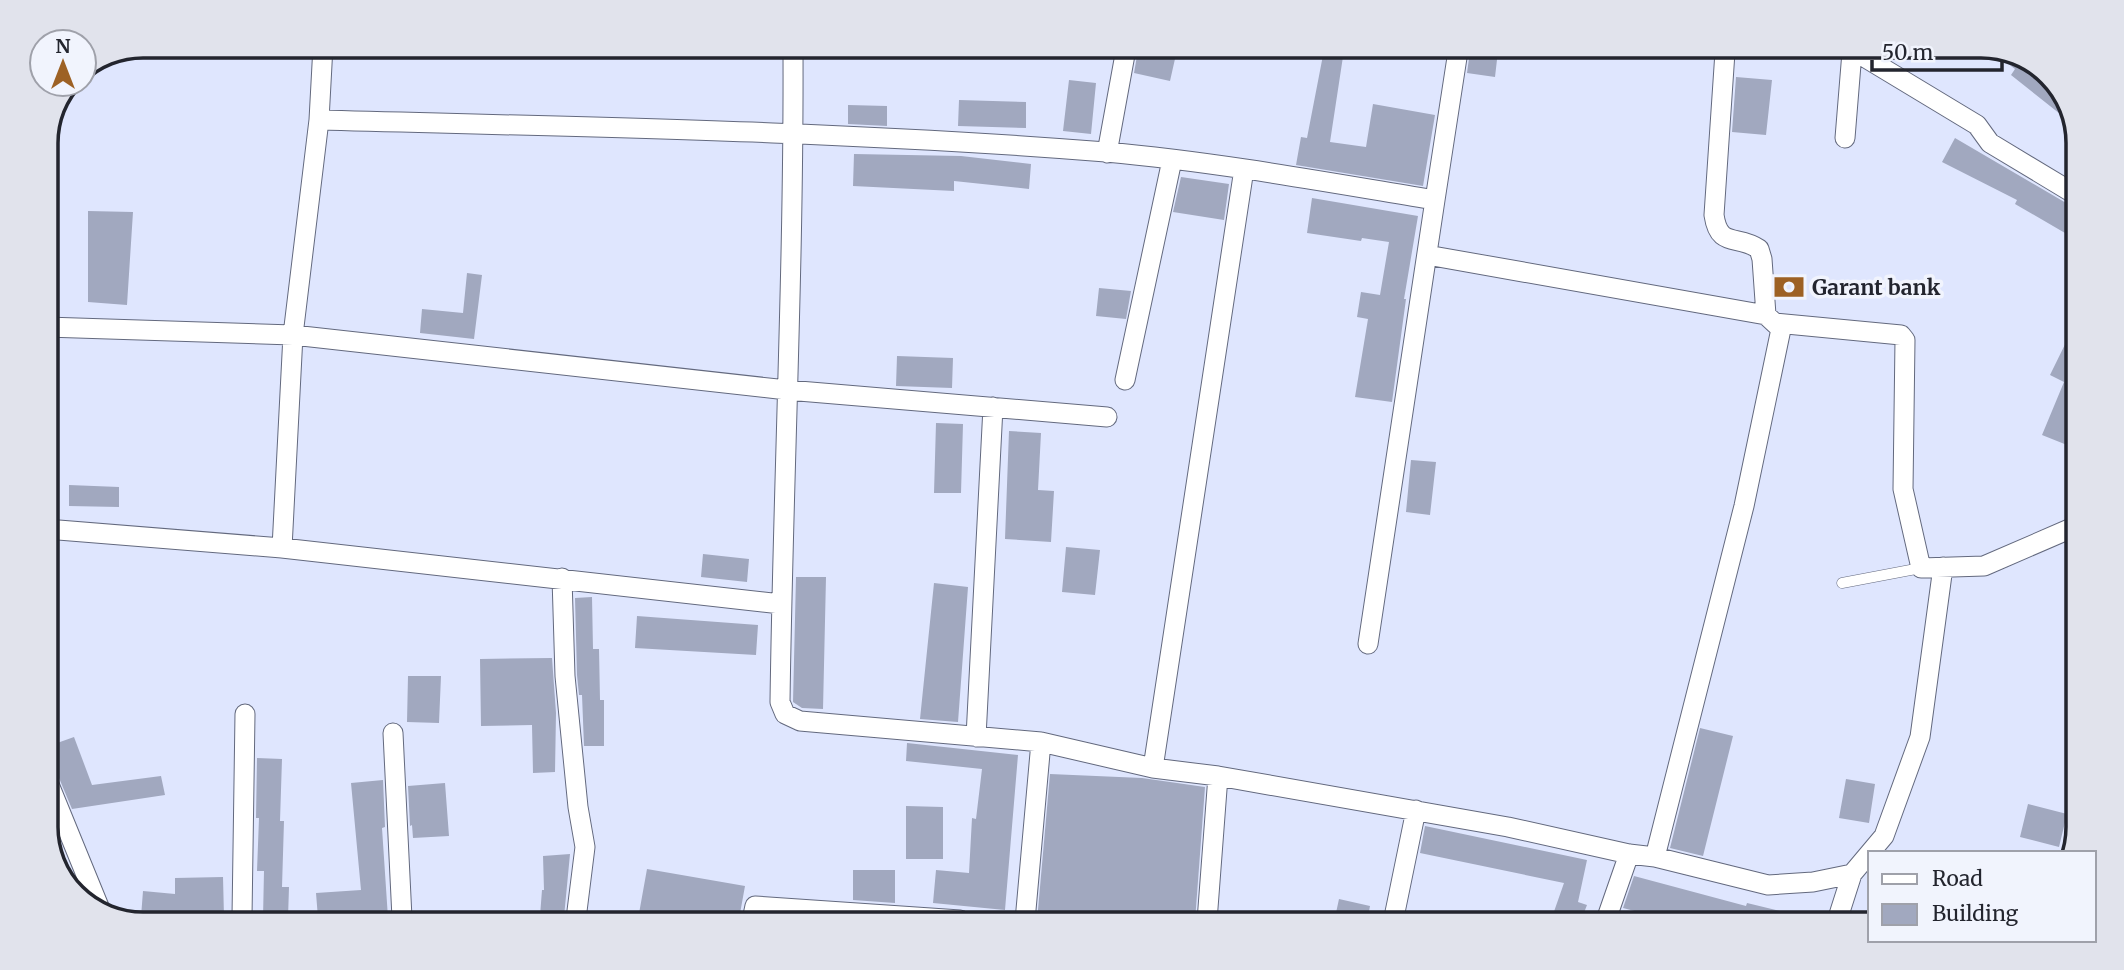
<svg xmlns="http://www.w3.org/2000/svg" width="2124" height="970" viewBox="0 0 2124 970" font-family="Merriweather,serif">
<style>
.building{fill:#a1a8bf}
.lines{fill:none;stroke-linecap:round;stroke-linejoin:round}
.service-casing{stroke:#63697e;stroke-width:11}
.minor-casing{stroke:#63697e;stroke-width:21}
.service{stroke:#fff;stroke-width:10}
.minor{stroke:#fff;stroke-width:19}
.labels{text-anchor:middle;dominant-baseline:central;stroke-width:7;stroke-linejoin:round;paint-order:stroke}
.poi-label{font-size:21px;font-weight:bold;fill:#23252e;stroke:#f1f4fd;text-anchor:start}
.rim{fill:none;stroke:#23252e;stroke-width:3.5}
</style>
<rect width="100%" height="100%" fill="#dfe6fe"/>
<path class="building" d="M1138 50H1177L1170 81 1134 73Z
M1324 50H1344L1330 142 1366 147 1373 104 1435 115 1423 186 1296 165 1301 137 1307 138Z
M1470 51H1498L1495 77 1467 73Z
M1994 53H2019L2062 89 2074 125 2011 75 2015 69Z
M1736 77 1772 80 1766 135 1732 132Z
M1069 80 1096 83 1091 134 1063 131Z
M959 100 1026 102V128L958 126Z
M848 105 887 106V126L848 124Z
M1955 138 2078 210 2077 240 2015 204 2017 200 1942 162Z
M854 154 961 156 1031 164 1029 189 954 181V191L853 186Z
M1181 177 1229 184 1224 220 1173 212Z
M1312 198 1418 216 1404 299H1406L1392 402 1355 397 1368 319 1357 317 1361 292 1380 295 1389 242 1362 238 1361 241 1307 233Z
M88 211 133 212 127 305 88 302Z
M467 273 482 275 474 339 420 333 422 309 463 313Z
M1099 288 1131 291 1126 319 1096 316Z
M2076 322 2075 425 2067 445 2042 435 2064 382 2050 375Z
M897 356 953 358 952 388 896 386Z
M936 423 963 424 961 493H934Z
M1009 431 1041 433 1038 490 1054 491 1051 542 1005 539Z
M1411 460 1436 462 1430 515 1406 512Z
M69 485 119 487V507L69 506Z
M1066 547 1100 550 1095 595 1062 592Z
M703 554 749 559 747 582 701 577Z
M796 577H826L823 709 802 708 793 702Z
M934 583 968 587 958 722 920 719Z
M592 597 593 649H599L600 700H604V746H584L582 695H579L577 675 575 598Z
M637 616 758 625 756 655 635 648Z
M552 658 556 713 555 772 533 773 532 725 481 726 480 659Z
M408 676H441L439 723 407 722Z
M1700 728 1733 736 1703 856 1670 848Z
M74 737 92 785 161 776 165 795 72 809 46 747Z
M907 743 1018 755 1005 910 933 903 936 870 969 873 972 818 976 819 982 769 906 761Z
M257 758 282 759 280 821H284L282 887H289L288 918H263L264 871H257L259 818H256Z
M1050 774 1142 778 1205 787 1195 921H1037Z
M1846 779 1875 784 1869 823 1839 818Z
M383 780 385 827 382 828 388 918H318L316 893 361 890 351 783Z
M445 783 449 836 413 838 412 825 410 826 408 786Z
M2028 804 2067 814 2059 847 2020 837Z
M906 806 943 807V859H906Z
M1425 826 1587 860 1578 902 1587 905 1580 923H1550L1564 883 1420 853Z
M570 854 564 917 540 916 542 890H544L543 856Z
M647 869 745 886 739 919H638Z
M853 870H895V903L853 900Z
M1634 876 1746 906 1747 903 1809 918 1808 924 1695 923 1674 918 1673 921 1623 908Z
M223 877 224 917H141L143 891 175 894V878Z
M1339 899 1370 906 1367 922H1334Z"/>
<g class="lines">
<g class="service-casing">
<path id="service" d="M1842 583 1921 568"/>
</g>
<g class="minor-casing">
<path id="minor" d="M793 48C794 266 783 484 780 702L785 714 800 721 1041 742 1153 768 1218 776 1508 827 1629 854 1655 857 1768 885 1813 882 1852 874 1884 836 1920 737 1943 567
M1856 52 1977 125 1990 143 2078 196
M319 120C581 127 845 131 1106 152 1217 162 1326 182 1435 200L1368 644
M1845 138 1852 52
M1107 153 1126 49
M1435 200 1458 51
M1427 255 1766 315
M1776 323 1901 335 1905 340 1903 489 1921 568 1984 566 2074 527
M46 327 293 335 787 390 1107 417
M1125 380 1172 160
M46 529 282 548 781 604
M282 548 293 335 319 120 323 46
M562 578 565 676 578 807 585 847 576 919
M393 733 402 918
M976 737 993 407
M1153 768 1244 169
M46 777 102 914
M1655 857 1744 506 1781 329 1766 315 1762 259 1759 249C1737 234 1719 249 1714 215L1725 52
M242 917 245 714
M752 920 755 906 960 920
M1025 921 1041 742
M1207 921 1218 776
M1393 922 1416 810
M1605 923 1629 854
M1836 924 1852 874"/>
</g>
<use href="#service" class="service"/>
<use href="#minor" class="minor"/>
</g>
<defs>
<g id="bank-bare" transform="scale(2.415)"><path d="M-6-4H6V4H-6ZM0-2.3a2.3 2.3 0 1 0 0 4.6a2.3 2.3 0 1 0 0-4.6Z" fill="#9d6124" stroke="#f1f4fd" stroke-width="2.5" paint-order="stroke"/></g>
</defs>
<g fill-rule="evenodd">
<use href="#bank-bare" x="1789" y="287"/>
</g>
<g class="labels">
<g class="poi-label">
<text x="1812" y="287">Garant bank</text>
</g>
</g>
<path d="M0 0H2124V970H0ZM143 58H1981A85 85 0 0 1 2066 143V827A85 85 0 0 1 1981 912H143A85 85 0 0 1 58 827V143A85 85 0 0 1 143 58Z" fill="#e1e3ec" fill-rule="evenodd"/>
<path class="rim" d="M143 58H1981A85 85 0 0 1 2066 143V827A85 85 0 0 1 1981 912H143A85 85 0 0 1 58 827V143A85 85 0 0 1 143 58Z"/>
<rect x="1868" y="851" width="228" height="91" fill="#f1f4fd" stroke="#9fa1aa" stroke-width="2"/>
<rect x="1882" y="874" width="35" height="10" fill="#ffffff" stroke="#9fa1aa" stroke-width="2"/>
<text x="1932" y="886" font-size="21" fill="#23252e">Road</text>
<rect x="1882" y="904" width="35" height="21" fill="#a1a8bf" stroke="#9fa1aa" stroke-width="2"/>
<text x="1932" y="921" font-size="21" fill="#23252e">Building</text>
<g transform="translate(63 63)"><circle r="33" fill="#f1f4fd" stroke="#9fa1aa" stroke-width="2"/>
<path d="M0-5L12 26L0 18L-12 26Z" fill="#9d6124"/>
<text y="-10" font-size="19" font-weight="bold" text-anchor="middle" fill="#23252e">N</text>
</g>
<path d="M1872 60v10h130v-10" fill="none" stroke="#23252e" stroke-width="3.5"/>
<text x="1882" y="60" font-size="21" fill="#23252e" stroke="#f1f4fd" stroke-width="5" paint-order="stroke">50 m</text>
</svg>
